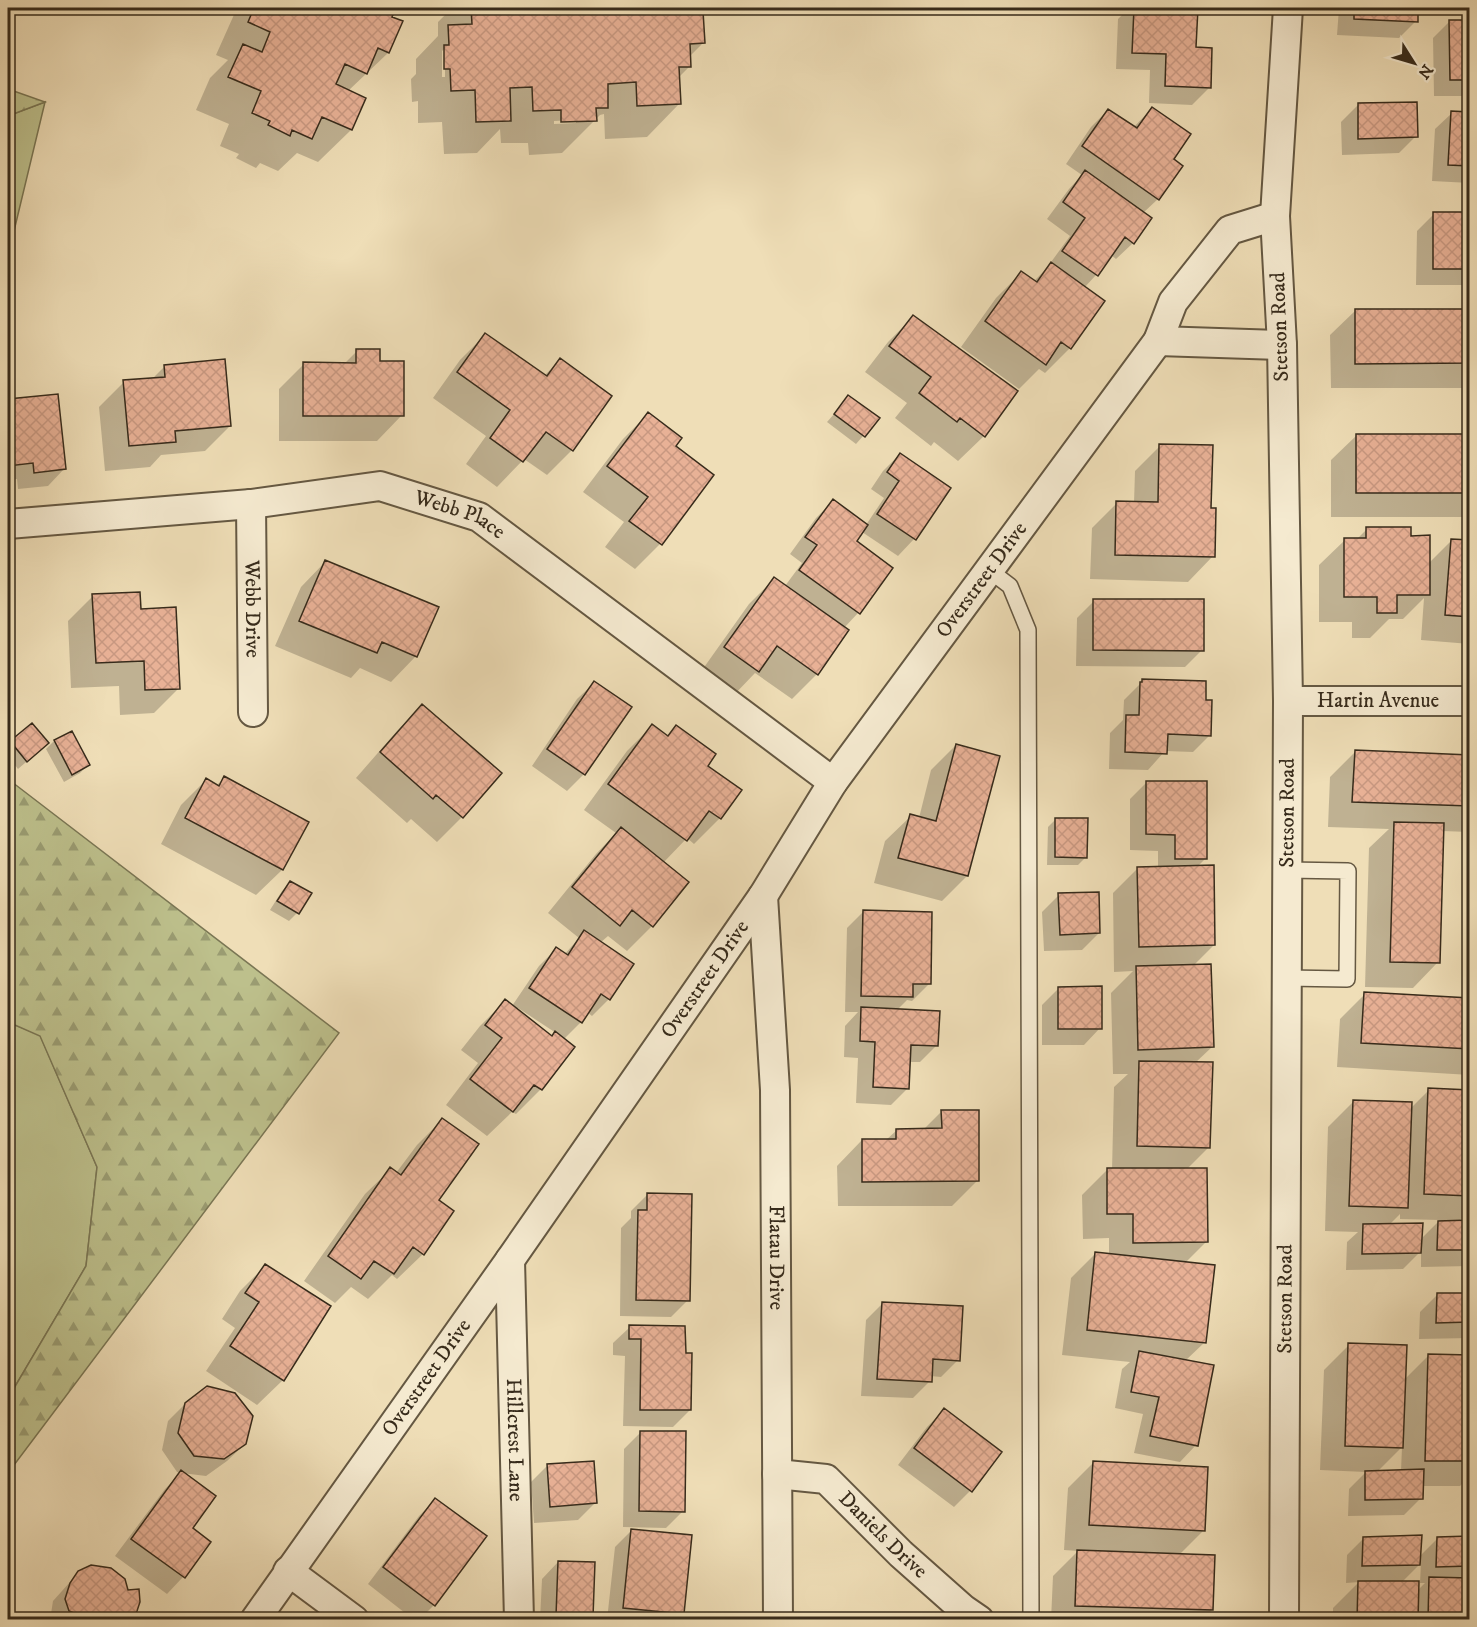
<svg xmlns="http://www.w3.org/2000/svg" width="1477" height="1627" viewBox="0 0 1477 1627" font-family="'IM FELL DW Pica',serif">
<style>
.grass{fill:#bdc08c;stroke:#7a7654;stroke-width:1.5}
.forest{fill:url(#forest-firs);stroke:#7a7654;stroke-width:1.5}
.shadow{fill:#0003;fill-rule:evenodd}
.building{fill:url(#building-cross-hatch);stroke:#372b1b;stroke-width:1.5}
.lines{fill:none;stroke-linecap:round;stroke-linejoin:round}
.lane-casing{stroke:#655842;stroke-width:18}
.street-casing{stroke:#655842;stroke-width:32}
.lane{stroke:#f5ead0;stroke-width:15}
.street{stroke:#f5ead0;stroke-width:28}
.labels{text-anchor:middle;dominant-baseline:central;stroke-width:4.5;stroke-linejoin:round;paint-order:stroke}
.street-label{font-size:21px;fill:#372b1b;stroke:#f5ead0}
</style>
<defs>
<pattern id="forest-firs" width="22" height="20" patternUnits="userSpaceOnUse" patternTransform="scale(1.5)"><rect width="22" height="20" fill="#bdc08c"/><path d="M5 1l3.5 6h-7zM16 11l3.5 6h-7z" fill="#9a9c72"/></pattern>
<pattern id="building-cross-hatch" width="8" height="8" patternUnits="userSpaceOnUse" patternTransform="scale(1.5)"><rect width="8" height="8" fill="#e8b196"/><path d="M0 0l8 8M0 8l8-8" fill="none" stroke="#c89881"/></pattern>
</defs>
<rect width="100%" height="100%" fill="#efdeb7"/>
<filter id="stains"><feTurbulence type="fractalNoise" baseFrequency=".00333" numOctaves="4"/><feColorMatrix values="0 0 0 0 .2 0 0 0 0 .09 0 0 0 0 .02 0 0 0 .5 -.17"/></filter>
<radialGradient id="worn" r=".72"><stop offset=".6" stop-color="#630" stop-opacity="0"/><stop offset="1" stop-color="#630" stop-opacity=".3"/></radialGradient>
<path class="grass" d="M45 102 8 256V116Z
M8 1022 40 1035 97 1167 86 1266 13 1390 8 1394Z"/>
<path class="forest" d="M8 89 45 102 8 116Z
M8 779 339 1033 8 1473V1394L13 1390 86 1266 97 1167 40 1036 8 1022Z"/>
<path class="shadow" d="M237 8H395L390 17 401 22 388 53 348 91 364 98 351 130 318 162 297 153 278 171 260 163 256 168 236 158 239 154 220 146 229 124 196 110 210 78 228 60 216 55Z
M452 8H687V13L703 43 689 57 690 66 678 78 679 104 647 137 605 139 604 114 600 115 562 153 529 155 528 143H501L500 129 477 153 444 154 442 122 418 123V101L412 102 411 79 416 74V59L438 36V22ZM445 48V77H442V51ZM576 120V123L554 124V121Z
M711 8H751L747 11 712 13Z
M1129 8H1196L1195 49 1209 88 1192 105 1149 103 1150 70 1116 69 1118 19Z
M1339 8H1417L1416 21 1399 38 1337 35Z
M1450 21H1470V96H1434L1433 38Z
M1358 105 1416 136 1399 153 1342 155 1341 122Z
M1152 108 1172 160 1158 199 1143 213 1133 243 1116 259 1111 255 1096 275 1084 288 1070 348 1045 373 1039 369 1019 389 961 347 996 298 1021 273 1033 282 1046 269 1070 236 1047 219 1069 189 1082 175 1066 164 1091 127 1108 110 1133 128Z
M1452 113 1470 114V183L1432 181 1435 129Z
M1434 214H1470V285H1416L1417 231Z
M1356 310H1470V388H1331L1330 335Z
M913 317 984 436 958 461 934 442 931 446 895 418 907 403 865 372 888 342Z
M486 334 544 376 560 360 610 396 572 450 547 475 524 459 497 487 466 464 486 436 433 398 460 360Z
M357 351 378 363 402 415 377 441H279V389L304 364H344Z
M164 367 230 426 205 451 161 455 150 467 105 471 99 407 124 382 152 379Z
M56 395 64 469 48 486 18 489 17 479 8 480V401Z
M849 397 878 419 856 444 827 422Z
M648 414 674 447 712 476 660 544 635 569 605 547 624 522 583 492 623 439Z
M1357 435 1470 436V517H1331V460Z
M1160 446 1213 556 1188 582 1090 579 1092 528 1117 503H1134L1135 471Z
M900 454 949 488 914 539 898 556 862 532 855 541 891 568 858 613 844 628 817 674 792 699 755 673 733 696 700 673 749 604 774 579 785 586 802 563 790 554 816 518 833 501 866 525 884 498 871 489 883 471Z
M1367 529 1409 538 1428 564 1452 540 1470 542V644L1421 640 1424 598 1403 619H1389L1370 638H1352V622H1319V565L1345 540H1356Z
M326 561 416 656 391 682 360 668 351 678 275 646 301 587Z
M93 596 140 611 179 688 154 713 120 715 119 686 71 688 68 621Z
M1094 601 1202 650 1185 667 1076 666 1077 618Z
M1143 681 1204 702 1210 735 1193 752 1165 751 1148 770 1109 769 1110 733 1123 720 1124 700Z
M594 683 584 774 567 791 532 766 577 699Z
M422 706 500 774 462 817 437 842 411 819 407 823 356 778 397 731Z
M32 725 39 751 18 769 8 756V745Z
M652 726 667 736 676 727 705 766 740 791 720 818 694 844 687 838 663 863 652 926 627 951 608 936 600 943 609 999 592 1016 587 1012 581 1022 563 1040 573 1047 541 1089 516 1114 512 1112 487 1136 446 1105 478 1063 461 1050 480 1026 505 1001 512 1006 539 966 556 949 564 955 579 938 548 913 596 854 616 833 584 810 627 751ZM518 1008 556 1033 551 1037 517 1010Z
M71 733 88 765 80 773 64 782 46 749 54 741Z
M956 745 967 876 942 901 874 883 885 841 911 816 919 818 931 770Z
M1355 752 1470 756V832L1442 831 1438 962 1413 988 1365 987 1369 848 1389 829 1328 827 1330 777Z
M224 778 307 822 282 870 256 895 161 844 181 805 206 780 216 786Z
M1147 782 1206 858 1197 867 1214 945 1193 966 1212 1047 1195 1063 1209 1147 1187 1169 1206 1242 1185 1263 1205 1342 1185 1361 1196 1445 1180 1462 1134 1453 1143 1414 1115 1408 1122 1369 1130 1362 1062 1355 1071 1278 1096 1253 1109 1255V1238L1083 1239 1082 1195 1107 1170H1112L1114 1087 1128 1074H1113L1111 993 1133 971 1114 972 1113 893 1138 868H1158V851L1130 850V799Z
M1056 819 1086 857 1078 865H1047L1048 827Z
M290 883 309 894 297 913 289 921 270 910 282 891Z
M1059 895 1099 933 1082 950 1044 951 1042 912Z
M864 911 929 984 912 1001 907 1000 897 1010 937 1045 920 1062H909L908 1088 891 1105 856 1103 858 1058 844 1057 845 1026 858 1012H845L847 928Z
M1059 988 1100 1028 1084 1045H1042V1005Z
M1365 994 1470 1000V1075L1337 1067 1340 1019Z
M1429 1090 1470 1091V1211L1458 1222H1470V1266L1421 1267V1251L1403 1269 1346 1270 1347 1242 1358 1232 1325 1231 1328 1127 1353 1102 1410 1109ZM1400 1214V1219L1440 1220 1420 1240 1389 1225Z
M942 1111 977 1181 952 1206H838L837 1166 862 1140H886L897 1130H923Z
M442 1120 437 1201 452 1212 423 1254 397 1279 392 1275 368 1299 351 1287 335 1303 304 1281 365 1194 391 1169 396 1173 417 1145Z
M648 1194 688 1300 671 1317 620 1316 621 1228 631 1218V1211Z
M265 1266 283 1380 257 1405 206 1371 235 1328 222 1319 240 1291Z
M1470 1294V1338L1419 1339 1420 1312 1437 1295Z
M883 1303 958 1360 941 1377 930 1376V1381L913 1398 861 1396 866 1320Z
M630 1327 684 1328 690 1410 673 1427 623 1426 625 1356 613 1355V1343Z
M1349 1345 1404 1380 1428 1356H1470V1476L1460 1486H1422L1421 1498 1404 1515 1348 1516 1349 1489 1366 1472 1320 1470 1324 1370ZM1402 1447 1401 1471 1377 1472Z
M185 1404 245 1444 227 1461 206 1476 182 1473 190 1528 209 1542 183 1577 167 1594 115 1556 165 1489 181 1473 177 1472 162 1450 168 1421Z
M944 1410 970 1491 954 1507 898 1465 927 1427Z
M641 1432 683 1511 666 1528 623 1527 624 1449Z
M1093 1463 1203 1531 1179 1555 1212 1610 1202 1620H1051L1053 1576 1078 1551 1064 1550 1068 1488Z
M548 1465 595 1503 578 1520 534 1523 531 1482Z
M435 1500 434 1605 419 1620H414L368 1584 419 1516Z
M632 1530 683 1613 676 1620H607L615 1547Z
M1364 1538 1419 1557 1438 1538H1470V1620H1333V1608L1359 1582 1346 1583 1347 1555ZM1421 1563 1420 1583H1401ZM1417 1583H1425L1417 1591Z
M558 1562 592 1616 589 1620H540L542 1579Z
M79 1572 130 1620H50L53 1601Z"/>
<path class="building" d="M254 8H396L392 17 403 21 389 53 378 48 367 74 345 64 336 84 366 98 352 130 322 117 312 139 292 130 290 136 268 125 270 121 252 113 261 91 228 77 243 44 262 52 270 32 248 22Z
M471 8H688V12L703 11 705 43 690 44 691 67H679L681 104 637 106 636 82 608 84V108H596L597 121 561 122V110L533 111 532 87 510 88 511 121 476 122 475 90 451 91 450 69H444V45H449L448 25 472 24Z
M1134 8H1198L1196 47 1212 48 1211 88 1165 86 1166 54 1132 53Z
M1354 8H1418V22L1354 19Z
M1449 20H1470V80H1450Z
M1417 102 1418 137 1358 139V103Z
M1152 107 1191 134 1174 159 1183 166 1159 200 1082 146 1108 109 1137 128Z
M1451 111 1470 112V166L1448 165Z
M1085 170 1152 218 1134 244 1125 237 1098 276 1062 251 1085 218 1063 202Z
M1433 212H1470V269H1433Z
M1051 262 1105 301 1071 349 1061 342 1046 365 985 321 1021 271 1037 282Z
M1355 309H1470V363L1355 364Z
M913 315 1018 391 985 437 960 418 957 422 919 393 931 377 889 346Z
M485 333 547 376 560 358 612 396 573 451 546 432 523 462 490 438 510 410 457 372Z
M356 349H380V361H404V416H303V362L356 363Z
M225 359 231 426 175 431 176 442 129 446 123 380 165 377 164 365Z
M58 394 66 469 34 473 33 463 8 466V399Z
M848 395 880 418 865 437 834 414Z
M648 412 682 438 676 446 714 475 662 545 629 521 648 497 607 466Z
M1356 434H1470V493H1356Z
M1159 444 1213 445 1211 508H1216L1215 557 1115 555 1116 501 1158 502Z
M900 453 951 488 916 540 877 514 899 481 887 472Z
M833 499 868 525 857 541 893 568 860 614 799 570 817 545 805 537Z
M1366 527H1411V536L1430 535V595H1397V613H1377V597H1344V538H1366Z
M1451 539 1470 540V617L1445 615Z
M325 560 439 607 417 657 382 642 377 653 299 621Z
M774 577 849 630 818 675 777 646 759 672 724 647Z
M140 592 141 609 176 607 180 689 145 690 144 661 96 663 92 594Z
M1093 599H1204V651L1093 650Z
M1142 679 1206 681V700H1212L1211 736 1168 734 1167 754 1125 752 1126 715H1139L1140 682H1142Z
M594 681 632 707 585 775 547 749Z
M422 704 502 773 463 818 436 795 433 799 380 752Z
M32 723 49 743 27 762 10 741Z
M652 724 668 736 676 725 716 754 708 766 742 790 721 819 709 811 687 841 608 784Z
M72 731 90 765 72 775 54 740Z
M956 744 1000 756 968 876 898 858 910 814 936 821Z
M1355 750 1470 755V806L1352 802Z
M224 776 309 822 283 870 185 818 206 778 219 786Z
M1146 781H1207V859H1175V835L1146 834Z
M1055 818H1088L1087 858 1055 857Z
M1394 822 1444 823 1440 963 1390 962Z
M621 827 689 882 653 927 632 910 620 926 572 887Z
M1214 865 1215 945 1139 947 1137 867Z
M290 881 312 893 299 914 277 901Z
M1099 892 1100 933 1060 935 1058 893Z
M863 910 932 912 931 984H913V997L861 996Z
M584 930 634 964 610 1000 601 994 582 1023 529 988 556 947 568 955Z
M1211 964 1214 1047 1138 1050 1136 966Z
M1102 986V1029H1058V987Z
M1364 992 1470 998V1049L1361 1043Z
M505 999 552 1036 555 1031 575 1047 542 1090 534 1085 513 1112 470 1079 502 1038 485 1025Z
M861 1007 940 1011 938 1046 911 1045 909 1089 873 1087 875 1042 860 1041Z
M1139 1061 1213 1062 1210 1148 1137 1146Z
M1428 1088 1470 1090V1196L1424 1194Z
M1353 1100 1412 1102 1408 1208 1349 1206Z
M941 1110H979V1181L862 1182V1139H896V1129L942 1128Z
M442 1118 479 1144 439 1200 454 1211 424 1255 413 1247 394 1274 374 1261 361 1279 328 1256 390 1167 401 1175Z
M1107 1168H1207L1208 1242 1133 1243V1214H1107Z
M647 1193 692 1194 690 1301 636 1300 638 1210H647Z
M1470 1220V1250H1437L1438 1221Z
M1423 1223 1421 1253 1362 1254 1363 1224Z
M1095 1252 1215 1265 1206 1343 1087 1330Z
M265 1264 331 1306 284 1381 230 1346 259 1302 245 1293Z
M1437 1293H1470V1322L1436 1323Z
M882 1302 963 1306 960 1361 933 1359 932 1382 877 1379Z
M629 1325 685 1326 686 1353H692L691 1410H640L641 1339H629Z
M1348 1343 1407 1345 1403 1448 1345 1446Z
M1139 1351 1214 1365 1198 1446 1150 1436 1159 1397 1131 1392Z
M1428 1354 1470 1355V1461H1425Z
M207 1386 235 1393 253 1416 246 1444 224 1459 194 1456 178 1433 185 1403Z
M944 1408 1002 1452 972 1492 914 1448Z
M640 1431H686L685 1512 639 1511Z
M594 1461 597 1503 550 1507 547 1464Z
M1093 1461 1208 1467 1205 1531 1089 1525Z
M1424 1469 1423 1499 1365 1500V1471Z
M181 1470 216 1496 193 1528 211 1542 185 1578 131 1539Z
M435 1498 487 1536 435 1606 383 1567Z
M631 1529 692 1535 684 1614 623 1608Z
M1422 1535 1420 1565 1362 1566 1363 1537Z
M1470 1536V1566L1436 1567 1437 1537Z
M1077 1550 1215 1555 1213 1610 1075 1606Z
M558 1561 595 1562 593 1617 556 1616Z
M91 1565 111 1568 125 1579 128 1590 139 1589 140 1602 137 1611 132 1620H81L77 1614 69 1611 65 1599 70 1583 78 1571Z
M1429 1577 1470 1578V1620H1428Z
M1358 1581H1419L1418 1620H1357Z"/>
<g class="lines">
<g class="lane-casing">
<path id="lane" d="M989 570 1010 586 1028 630 1031 1620
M1286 978 1347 979 1348 871 1287 870"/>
</g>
<g class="street-casing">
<g id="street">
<path d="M1158 341 1282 345"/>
<path id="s1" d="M251 504 253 712"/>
<path id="s2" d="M8 524 251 504 380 486 479 517 833 782"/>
<path id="s3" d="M1288 701H1470"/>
<path id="s4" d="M763 896 775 1090 778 1620"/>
<path id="s5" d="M510 1260 519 1620"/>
<path id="s6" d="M777 1474 826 1479 901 1554 963 1609 979 1620"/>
<path d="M288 1571 354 1620"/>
<path id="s7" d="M255 1620 510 1260 763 896 833 782 1158 341 1173 302 1230 230 1275 216"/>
<path id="s8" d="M1284 1620 1288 701 1282 345 1275 216 1288 8"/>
</g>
</g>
<use href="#lane" class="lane"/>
<use href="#street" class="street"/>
</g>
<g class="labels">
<g class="street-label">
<text transform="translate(1280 327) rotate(-92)">Stetson Road</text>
<text stroke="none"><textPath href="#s2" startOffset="459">Webb Place</textPath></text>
<text stroke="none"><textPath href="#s7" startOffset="1269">Overstreet Drive</textPath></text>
<text stroke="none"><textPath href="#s1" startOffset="105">Webb Drive</textPath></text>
<text stroke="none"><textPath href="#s3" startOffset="90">Hartin Avenue</textPath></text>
<text stroke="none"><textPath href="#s8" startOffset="807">Stetson Road</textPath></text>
<text stroke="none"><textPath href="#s7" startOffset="783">Overstreet Drive</textPath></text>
<text stroke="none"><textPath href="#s4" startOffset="362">Flatau Drive</textPath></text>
<text stroke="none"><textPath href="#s8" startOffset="321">Stetson Road</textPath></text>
<text stroke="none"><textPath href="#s7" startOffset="297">Overstreet Drive</textPath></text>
<text stroke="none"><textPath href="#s5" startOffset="180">Hillcrest Lane</textPath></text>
<text stroke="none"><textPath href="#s6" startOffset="129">Daniels Drive</textPath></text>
</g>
</g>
<rect width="1477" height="1627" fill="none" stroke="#efdeb7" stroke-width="30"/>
<rect x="9" y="9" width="1459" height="1609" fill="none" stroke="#372b1b" stroke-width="3"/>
<rect x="15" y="15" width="1447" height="1597" fill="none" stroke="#372b1b" stroke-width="1.5"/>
<g transform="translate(1414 63) rotate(127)" stroke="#f5ead0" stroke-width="4.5" paint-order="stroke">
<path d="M0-4.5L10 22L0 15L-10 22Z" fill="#372b1b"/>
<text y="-9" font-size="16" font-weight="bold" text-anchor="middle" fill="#372b1b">N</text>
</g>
<rect width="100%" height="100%" filter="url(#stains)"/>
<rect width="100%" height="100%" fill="url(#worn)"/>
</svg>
